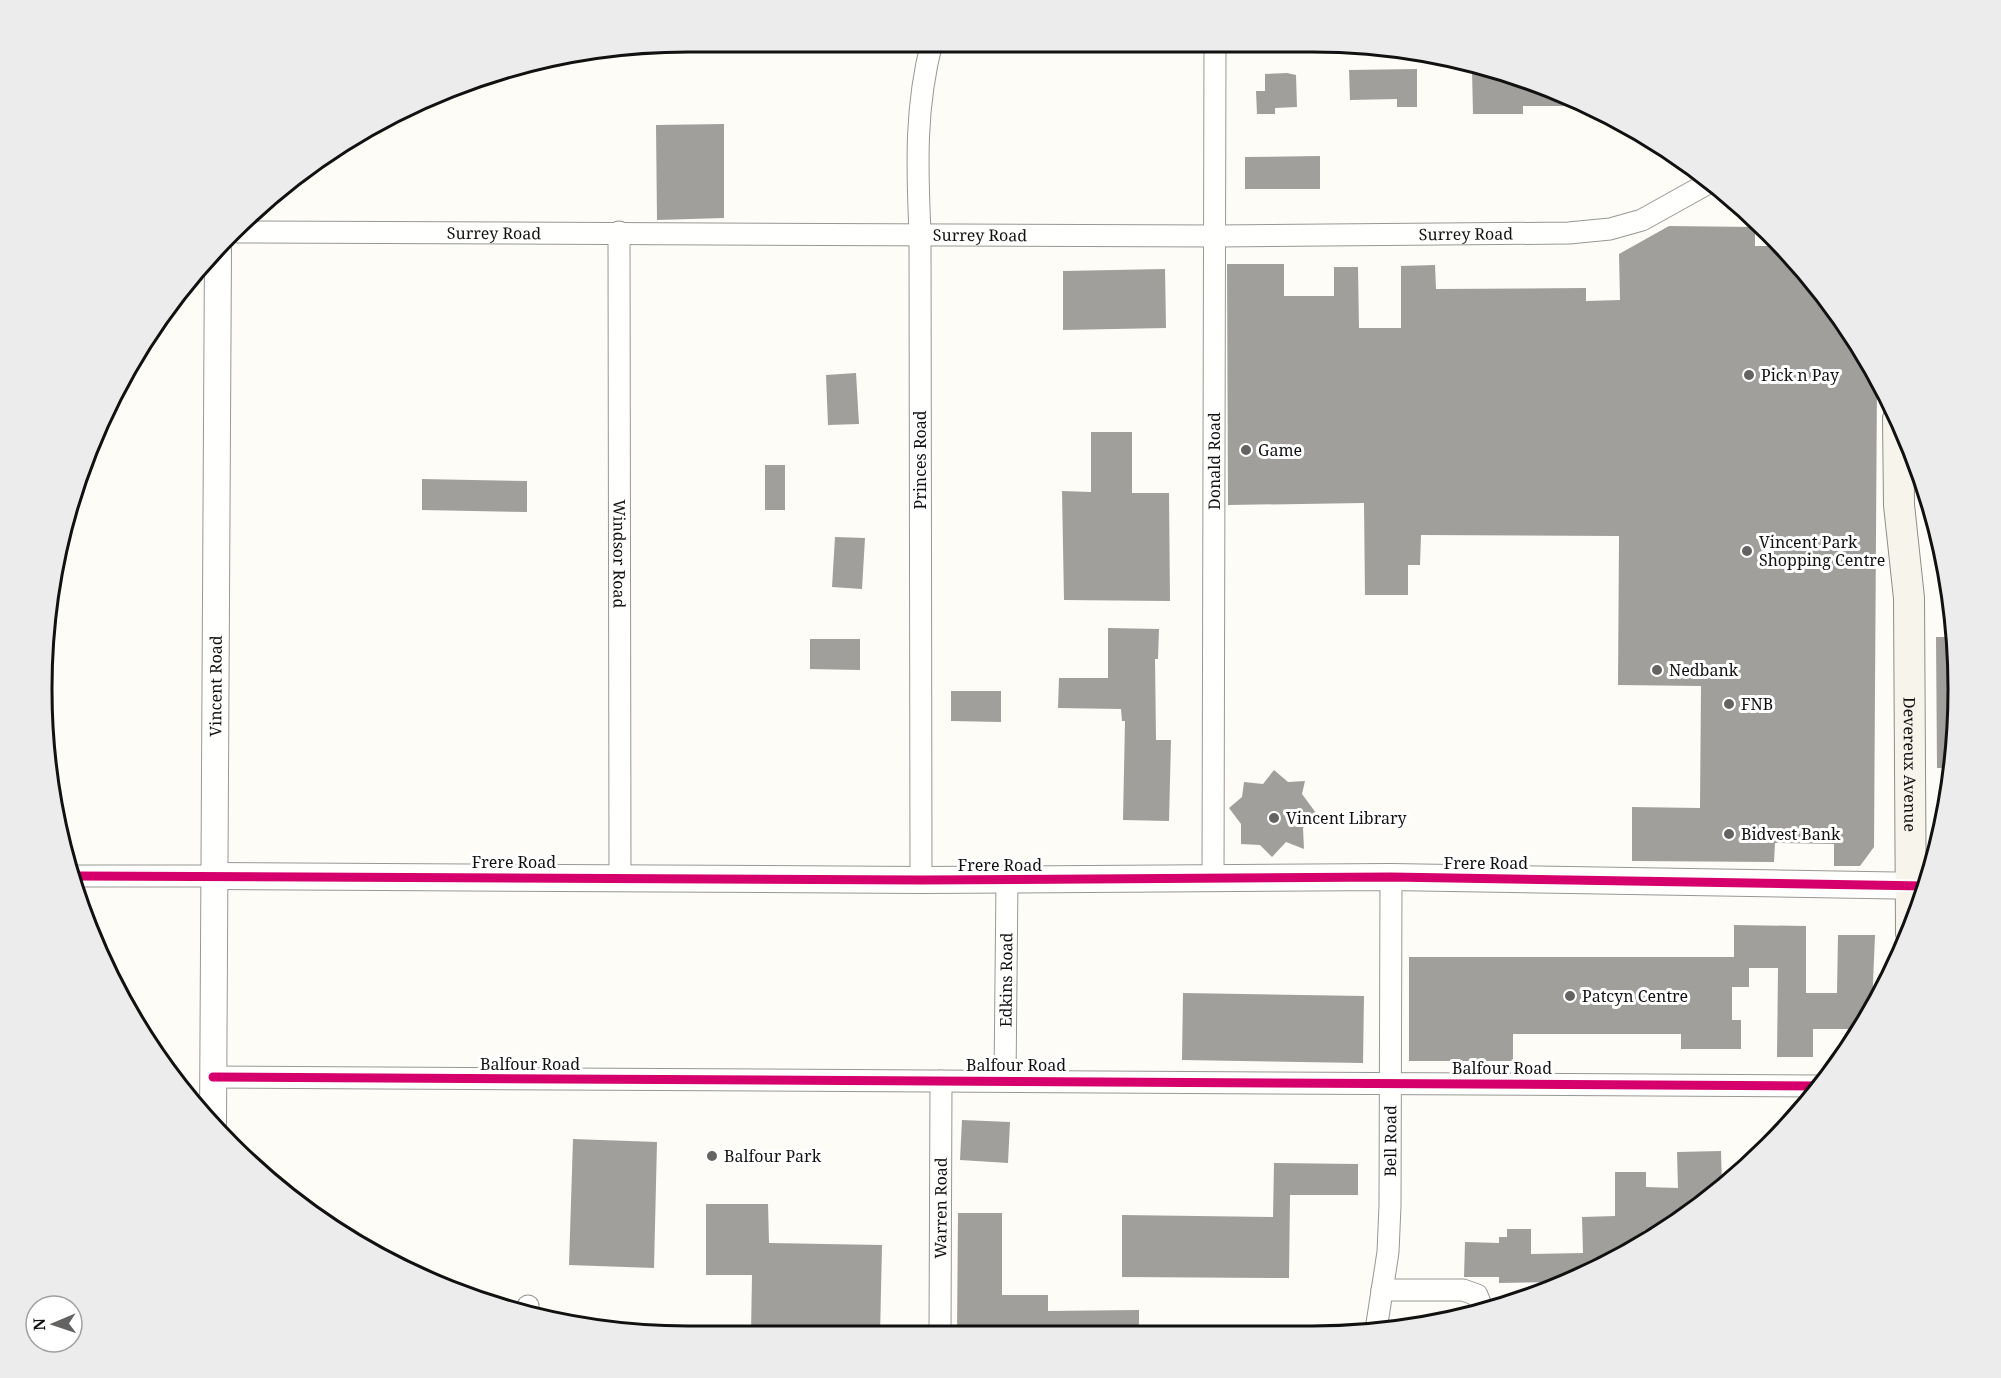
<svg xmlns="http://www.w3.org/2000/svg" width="2001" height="1378" viewBox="0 0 2001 1378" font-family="'Noto Serif',serif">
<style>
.building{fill:#a19f9c}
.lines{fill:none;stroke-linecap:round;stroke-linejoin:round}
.minor-casing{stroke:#979795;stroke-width:23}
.tertiary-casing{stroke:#979795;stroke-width:28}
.secondary-casing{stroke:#8e8d8b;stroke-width:32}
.minor{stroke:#fffffe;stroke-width:21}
.tertiary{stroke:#fffffe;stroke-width:26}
.secondary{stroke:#f6f4eb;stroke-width:30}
.cycleway-casing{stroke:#fff;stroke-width:13}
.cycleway{stroke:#d6006c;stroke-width:9}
.poi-dot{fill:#646362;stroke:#fff;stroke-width:2}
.labels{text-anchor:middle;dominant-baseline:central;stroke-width:6;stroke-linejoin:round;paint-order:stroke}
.street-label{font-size:16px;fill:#111;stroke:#fff}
.poi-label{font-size:16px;fill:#111;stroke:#fff;text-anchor:start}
.rim{fill:none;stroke:#111;stroke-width:3}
</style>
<rect width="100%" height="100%" fill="#fdfcf7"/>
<path class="building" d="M1417 69V107H1397V99L1350 100 1349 70Z
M1472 70H1483L1488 72 1489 78H1507L1583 104V106H1523V114H1473Z
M1287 73 1296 75 1297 107 1275 108V114H1257L1256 91H1265V74Z
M724 124V218L657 220 656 125Z
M1320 156V189H1245V157Z
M1669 226 1755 227V246H1782L1850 330 1877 380 1874 847 1860 866H1834V844L1775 843 1774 862 1632 861V807L1700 808 1701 686 1618 685 1619 536 1421 535 1420 565H1408V595H1365L1364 503 1228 505 1227 264H1284V296H1334V267H1358L1359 328H1401V266L1435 265 1436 289 1586 288V301L1620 300 1619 254Z
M1165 269 1166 328 1063 330V271Z
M856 373 859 424 828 425 826 375Z
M1091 432H1132V493H1169L1170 601 1064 600 1062 491 1091 492Z
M765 465H785V510H765Z
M422 479 527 481V512L422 510Z
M835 537 865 538 862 589 832 587Z
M1108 628 1159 629 1158 659H1155L1156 740H1171L1169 821 1123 820 1125 721H1122L1121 709 1058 708 1059 678H1108Z
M1936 637H1954L1959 689 1951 768H1937Z
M810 639H860V670L810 669Z
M951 691H1001V722L951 721Z
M1274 770 1288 782 1305 781 1302 794 1316 813 1303 828 1304 849 1286 842 1272 857 1260 845 1241 844V824L1229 808 1242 797 1244 782 1263 784Z
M1734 925 1806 926V993H1837L1838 935H1875L1872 1007 1860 1029H1813V1057H1777L1778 968H1749V987H1732V1020H1741V1049H1681V1034H1513V1061H1409V957H1734Z
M1183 993 1364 996 1363 1063 1182 1060Z
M962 1120 1010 1122 1008 1163 960 1160Z
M573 1139 657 1142 654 1268 569 1265Z
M1721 1151 1722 1186 1665 1230H1644V1243L1598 1269 1560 1282 1499 1283V1277H1464L1465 1242 1499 1243V1237H1507V1229H1531V1254L1583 1253 1582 1217 1615 1216V1172H1646V1187L1678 1188 1677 1152Z
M1274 1163 1358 1164V1195H1290L1289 1278 1122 1277V1215L1273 1217Z
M706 1204H768L769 1243 882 1245 880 1336 751 1334 752 1275H706Z
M958 1213H1002V1295H1048V1311L1139 1310V1336H957Z"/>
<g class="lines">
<g class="minor-casing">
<g id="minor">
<path id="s1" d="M238 232 1216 236 1569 233 1610 229 1642 220 1712 181"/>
<path id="s2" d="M619 232 620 877"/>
<path d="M75 876H216"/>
<path id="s3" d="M1213 879 1215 42"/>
<path d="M921 880 920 233C917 167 915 106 932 42"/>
<path d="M213 1077 1819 1086"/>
<path id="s4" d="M1005 1080 1007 880"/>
<path d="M1382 1290H1463L1477 1295 1482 1308"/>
<path d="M528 1306V1313"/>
<path id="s5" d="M1376 1330 1388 1252 1390 1206 1391 877"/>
<path id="s6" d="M940 1336 941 1081"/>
</g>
</g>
<g class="tertiary-casing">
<g id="tertiary">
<path d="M216 876 921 880 1391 877 1925 886"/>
<path id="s7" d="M213 1124 218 249"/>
</g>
</g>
<g class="secondary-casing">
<g id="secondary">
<path id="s8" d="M1898 419 1899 505 1909 598 1911 933"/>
</g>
</g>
<use href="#minor" class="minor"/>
<use href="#tertiary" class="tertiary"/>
<use href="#secondary" class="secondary"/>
<g class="cycleway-casing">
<path id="cycleway" d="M75 876 921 880 1391 877 1925 886
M213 1077 1819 1086"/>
</g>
<use href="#cycleway" class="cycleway"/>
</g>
<g class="poi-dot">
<circle cx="1749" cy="375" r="6"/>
<circle cx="1246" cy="450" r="6"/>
<circle cx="1747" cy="551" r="6"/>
<circle cx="1657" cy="670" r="6"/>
<circle cx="1729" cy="704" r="6"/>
<circle cx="1274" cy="818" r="6"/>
<circle cx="1729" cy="834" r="6"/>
<circle cx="1570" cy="996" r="6"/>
<circle cx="712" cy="1156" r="6"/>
</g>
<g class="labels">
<g class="street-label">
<text stroke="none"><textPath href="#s1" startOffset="256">Surrey Road</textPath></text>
<text stroke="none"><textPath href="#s1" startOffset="742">Surrey Road</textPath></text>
<text stroke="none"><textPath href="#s1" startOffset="1228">Surrey Road</textPath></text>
<text transform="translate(920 460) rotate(-90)">Princes Road</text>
<text stroke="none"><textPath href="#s3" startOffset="418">Donald Road</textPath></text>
<text stroke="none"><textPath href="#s2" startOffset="322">Windsor Road</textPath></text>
<text stroke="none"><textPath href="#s7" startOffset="438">Vincent Road</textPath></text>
<text stroke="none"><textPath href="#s8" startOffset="346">Devereux Avenue</textPath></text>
<text x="514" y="862">Frere Road</text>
<text x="1486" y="863">Frere Road</text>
<text x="1000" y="865">Frere Road</text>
<text stroke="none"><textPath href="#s4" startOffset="100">Edkins Road</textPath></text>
<text x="530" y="1064">Balfour Road</text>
<text x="1016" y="1065">Balfour Road</text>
<text x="1502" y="1068">Balfour Road</text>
<text stroke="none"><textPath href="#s5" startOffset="190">Bell Road</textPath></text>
<text stroke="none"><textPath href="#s6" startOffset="128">Warren Road</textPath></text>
</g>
<g class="poi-label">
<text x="1761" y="375">Pick n Pay</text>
<text x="1258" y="450">Game</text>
<text x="1759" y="542">Vincent Park<tspan x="1759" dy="18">Shopping Centre</tspan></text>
<text x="1669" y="670">Nedbank</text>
<text x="1741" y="704">FNB</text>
<text x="1286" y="818">Vincent Library</text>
<text x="1741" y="834">Bidvest Bank</text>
<text x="1582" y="996">Patcyn Centre</text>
<text x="724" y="1156">Balfour Park</text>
</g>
</g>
<path d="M0 0H2001V1378H0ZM688 52H1312A636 636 0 0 1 1948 688V690A636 636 0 0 1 1312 1326H688A636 636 0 0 1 52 690V688A636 636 0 0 1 688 52Z" fill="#ececec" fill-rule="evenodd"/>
<path class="rim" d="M688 52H1312A636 636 0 0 1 1948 688V690A636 636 0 0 1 1312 1326H688A636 636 0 0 1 52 690V688A636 636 0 0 1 688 52Z"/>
<g transform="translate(54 1324) rotate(268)"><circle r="28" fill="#ffffff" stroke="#a0a0a0" stroke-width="1.5"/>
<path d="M0-4.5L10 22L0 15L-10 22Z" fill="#646362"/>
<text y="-9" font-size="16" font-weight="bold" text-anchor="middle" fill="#111111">N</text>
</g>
</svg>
